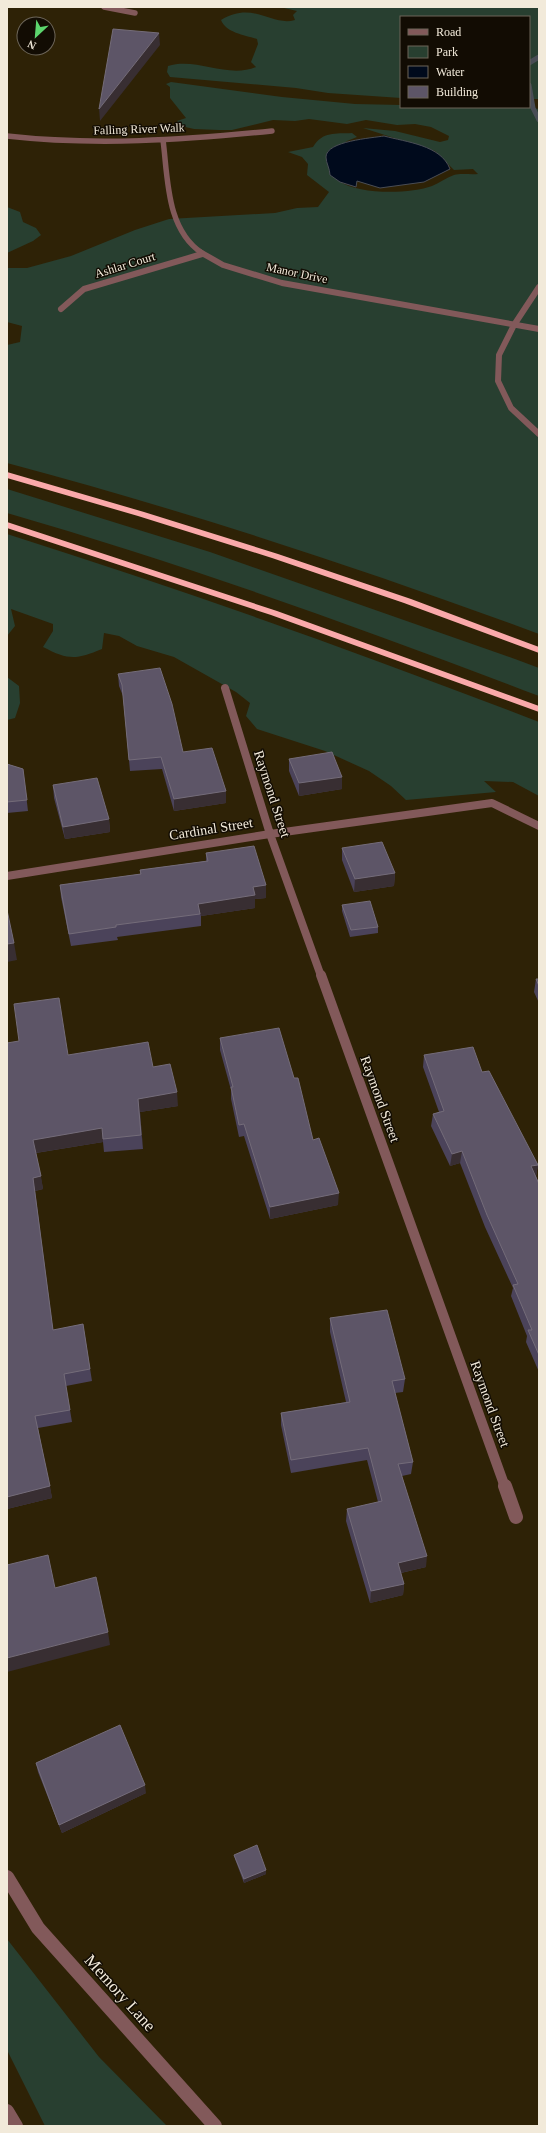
<svg xmlns="http://www.w3.org/2000/svg" width="546" height="2133" viewBox="0 0 546 2133" font-family="Georgia,serif">
<style>
.green{fill:#283f30}
.water{fill:#000a1c;stroke:#494d55}
.lines{fill:none;stroke-linecap:round;stroke-linejoin:round}
.stream{stroke:#494d55;stroke-width:5}
.minor-far4{stroke:#82595a;stroke-width:5.5}
.minor-far3{stroke:#82595a;stroke-width:6}
.minor-far2{stroke:#82595a;stroke-width:8}
.minor-far1{stroke:#82595a;stroke-width:10}
.minor{stroke:#82595a;stroke-width:14}
.tertiary{stroke:#82595a;stroke-width:14}
.motorway{fill:#faa9aa;fill-rule:evenodd}
.wall{fill:#4b435a}
.shaded-wall{fill:#382e32}
.building{fill:#5d5567;stroke:#746c79}
.labels{text-anchor:middle;dominant-baseline:central;stroke-width:3;stroke-linejoin:round;paint-order:stroke}
.far-street-label{font-size:12px;fill:#f2eada;stroke:#120c03}
.street-label{font-size:14px;fill:#f2eada;stroke:#120c03}
.near-street-label{font-size:17px;fill:#f2eada;stroke:#120c03}
</style>
<rect width="100%" height="100%" fill="#2e2206"/>
<path class="green" d="M280 7H539V99H529V17H401V98L328 93 296 88 170 77 167 72 168 66C197 57 227 79 256 67L251 62 258 44 257 39C245 35 226 33 221 20 253 0 272 27 295 20L293 15 297 11Z
M171 82 282 97 355 104 401 105V107H527L539 109V634C364 569 187 511 7 463V345L20 342 22 326 7 322V268H27L71 256 135 230 169 219 275 213 297 208 318 207 329 192 307 175 308 164 302 157 288 152 313 147C323 131 335 134 352 133L357 137 347 141 326 158C330 166 331 175 339 181 359 195 410 194 432 186 439 183 446 178 454 175 461 173 471 175 478 174L473 169 454 170 435 151 363 128 395 131 440 142 448 140 449 136 431 127 415 124 397 125 366 120 347 124 309 119 295 121 273 120 232 130H219L194 129 181 126 177 121 186 118 170 98V87L166 84Z
M7 207 20 212 23 222 36 228 41 235 33 241 7 253Z
M7 489 210 552 515 659 539 668V696C364 629 187 565 7 513Z
M7 534C187 591 363 654 539 722V796L513 782 484 781 496 792 406 800 391 786 369 771 325 751 257 729 246 716 250 703 236 692 174 657 137 646 119 636 104 633 102 649C76 660 68 660 43 647L53 631V624L11 609 15 626 7 636Z
M7 677 19 686 20 703 15 718 7 720Z
M7 1939 99 2057 167 2126H45L7 2050Z"/>
<path class="water" d="M384 136C406 142 441 145 450 169L424 182 380 188 357 181 356 187 340 182 330 175C330 169 326 163 326 157 326 141 372 138 384 136Z"/>
<g class="lines">
<path class="stream" d="M529 63 539 57
M529 85 533 108 539 120"/>
<path class="minor-far4" d="M104 7 135 13
M7 136C96 146 183 140 272 131
M163 140C168 178 166 229 202 253"/>
<path class="minor-far3" d="M200 252 223 265 282 283 539 329
M539 287 514 325 499 355 498 381 511 408 539 434
M61 309 84 289 202 254"/>
<path class="minor-far2" d="M225 688 270 834 321 976
M7 876 270 834 492 803 539 826"/>
<path class="minor-far1" d="M321 975 505 1487"/>
<path class="minor" d="M505 1486 516 1517
M7 1877 38 1928 215 2126"/>
<path class="tertiary" d="M7 2111 16 2126"/>
<path class="motorway" d="M7 472 144 512 278 554 411 599 539 647V653L404 603 272 558 138 516 7 478Z
M7 522 277 611 539 706V712L271 615 7 528Z"/>
</g>
<path class="wall" d="M118 674 183 752 226 791V803L174 811 162 769 130 771 123 696 119 686Z
M289 759 342 789 299 796 289 771Z
M7 764 23 769 28 811 7 813Z
M53 785 109 819 110 832 65 839 54 798Z
M342 848 395 873 394 886 354 892 342 860Z
M206 853 266 885V898L255 899V908L201 916V926L117 937 118 940 71 946 61 897 60 885 140 874V870L206 861Z
M342 905 378 927V933L350 937 342 911Z
M536 979H539V1003L534 992Z
M220 1038 313 1140 338 1205 270 1219 244 1136 239 1137 231 1099V1090L220 1050Z
M7 1043 68 1055 153 1067 178 1106 140 1112 143 1149 104 1152 103 1142 36 1153 43 1189 35 1191 53 1330 83 1324 92 1381 66 1386 72 1422 38 1428 52 1498 7 1509Z
M424 1055 482 1072 538 1165 536 1176 539 1184V1372L526 1342 527 1336 511 1296 513 1288 485 1227 460 1163 450 1166 431 1126 433 1114 439 1112 423 1067Z
M330 1318 405 1379 403 1392 395 1393 413 1462 411 1474 402 1476 426 1567 401 1573 404 1584 403 1595 370 1603 346 1521 347 1509 378 1502 367 1460 291 1473 281 1425V1413L346 1402 330 1332Z
M36 1763 146 1793 62 1833 38 1772Z
M234 1855 266 1870V1874L244 1883 235 1859Z"/>
<path class="shaded-wall" d="M159 33 160 45 100 121 99 109Z
M342 777V789L299 796V783Z
M226 791V803L174 811V799Z
M109 819 110 832 65 839 63 827Z
M395 873 394 886 354 892 355 879Z
M266 885V898L255 899V908L201 916 198 904 253 887Z
M14 943 17 960 7 962V944Z
M177 1092 178 1106 140 1112 143 1149 138 1099Z
M102 1128 103 1142 35 1153 33 1140Z
M462 1151 460 1163 450 1166 452 1154Z
M538 1165 536 1177 531 1166Z
M41 1176 43 1189 35 1191 55 1342 33 1178Z
M339 1193 338 1205 270 1219V1207Z
M50 1486 52 1498 7 1509V1497Z
M427 1556 426 1567 396 1574 398 1563Z
M404 1584 403 1595 370 1603 371 1591Z
M108 1632 110 1645 7 1672V1658Z
M145 1785 146 1793 62 1833 59 1825Z
M266 1870V1874L244 1883V1879Z"/>
<path class="building" d="M113 29 159 33 99 109Z
M160 668 172 704 183 752 212 748 226 791 174 799 161 757 129 760 122 685 118 674Z
M332 752 342 777 299 783 289 759Z
M7 764 23 769 27 800 7 802Z
M97 778 109 819 63 827 53 785Z
M382 842 395 873 355 879 342 848Z
M254 846 266 885 253 887 255 895 198 904 200 914 116 925V927L69 934 60 885 141 874 140 870 208 861 206 853Z
M370 901 378 927 351 930 342 905Z
M7 910 14 943 7 944Z
M536 979H539V986Z
M59 998 68 1055 148 1042 153 1067 170 1064 177 1092 138 1099 141 1135 103 1139 102 1128 33 1140 41 1176 33 1178 53 1330 83 1324 90 1369 64 1374 70 1410 35 1416 50 1486 7 1497V1043L19 1041 14 1004Z
M279 1028 294 1078H298L313 1140 319 1138 339 1193 270 1207 244 1124 239 1125 231 1087H233L220 1038Z
M473 1047 482 1072 489 1071 538 1165 531 1166 539 1184V1355L528 1330H532L513 1285 518 1284 487 1215 462 1151 452 1154 433 1114 444 1111 424 1055Z
M387 1310 405 1379 392 1381 413 1462 398 1464 427 1556 398 1563 404 1584 371 1591 347 1509 382 1501 368 1448 291 1460 281 1413 350 1402 330 1318Z
M48 1555 55 1588 96 1577 108 1632 7 1658V1565Z
M120 1725 145 1785 59 1825 36 1763Z
M257 1845 266 1870 244 1879 234 1855Z"/>
<g class="labels">
<g class="far-street-label">
<text transform="translate(139 129) rotate(-2)">Falling River Walk</text>
<text transform="translate(125 265) rotate(-17)">Ashlar Court</text>
<text transform="translate(297 273) rotate(12)">Manor Drive</text>
</g>
<g class="street-label">
<text transform="translate(272 794) rotate(72)">Raymond Street</text>
<text transform="translate(211 829) rotate(-9)">Cardinal Street</text>
<text transform="translate(380 1099) rotate(70)">Raymond Street</text>
<text transform="translate(490 1404) rotate(70)">Raymond Street</text>
</g>
<g class="near-street-label">
<text transform="translate(120 1993) rotate(48)">Memory Lane</text>
</g>
</g>
<rect width="546" height="2133" fill="none" stroke="#f2eada" stroke-width="16"/>
<rect x="400" y="16" width="130" height="92" fill="#120c03" stroke="#6c6559"/>
<rect x="408" y="29" width="20" height="6" fill="#82595a" stroke="#6c6559"/>
<text x="436" y="36" font-size="12" fill="#f2eada">Road</text>
<rect x="408" y="46" width="20" height="12" fill="#283f30" stroke="#6c6559"/>
<text x="436" y="56" font-size="12" fill="#f2eada">Park</text>
<rect x="408" y="66" width="20" height="12" fill="#000a1c" stroke="#6c6559"/>
<text x="436" y="76" font-size="12" fill="#f2eada">Water</text>
<rect x="408" y="86" width="20" height="12" fill="#5d5567" stroke="#6c6559"/>
<text x="436" y="96" font-size="12" fill="#f2eada">Building</text>
<g transform="translate(36 36) rotate(206)"><circle r="19" fill="#120c03" stroke="#6c6559"/>
<path d="M0-3L7 15L0 10L-7 15Z" fill="#5cd56d"/>
<text y="-6" font-size="11" font-weight="bold" text-anchor="middle" fill="#f2eada">N</text>
</g>
</svg>
